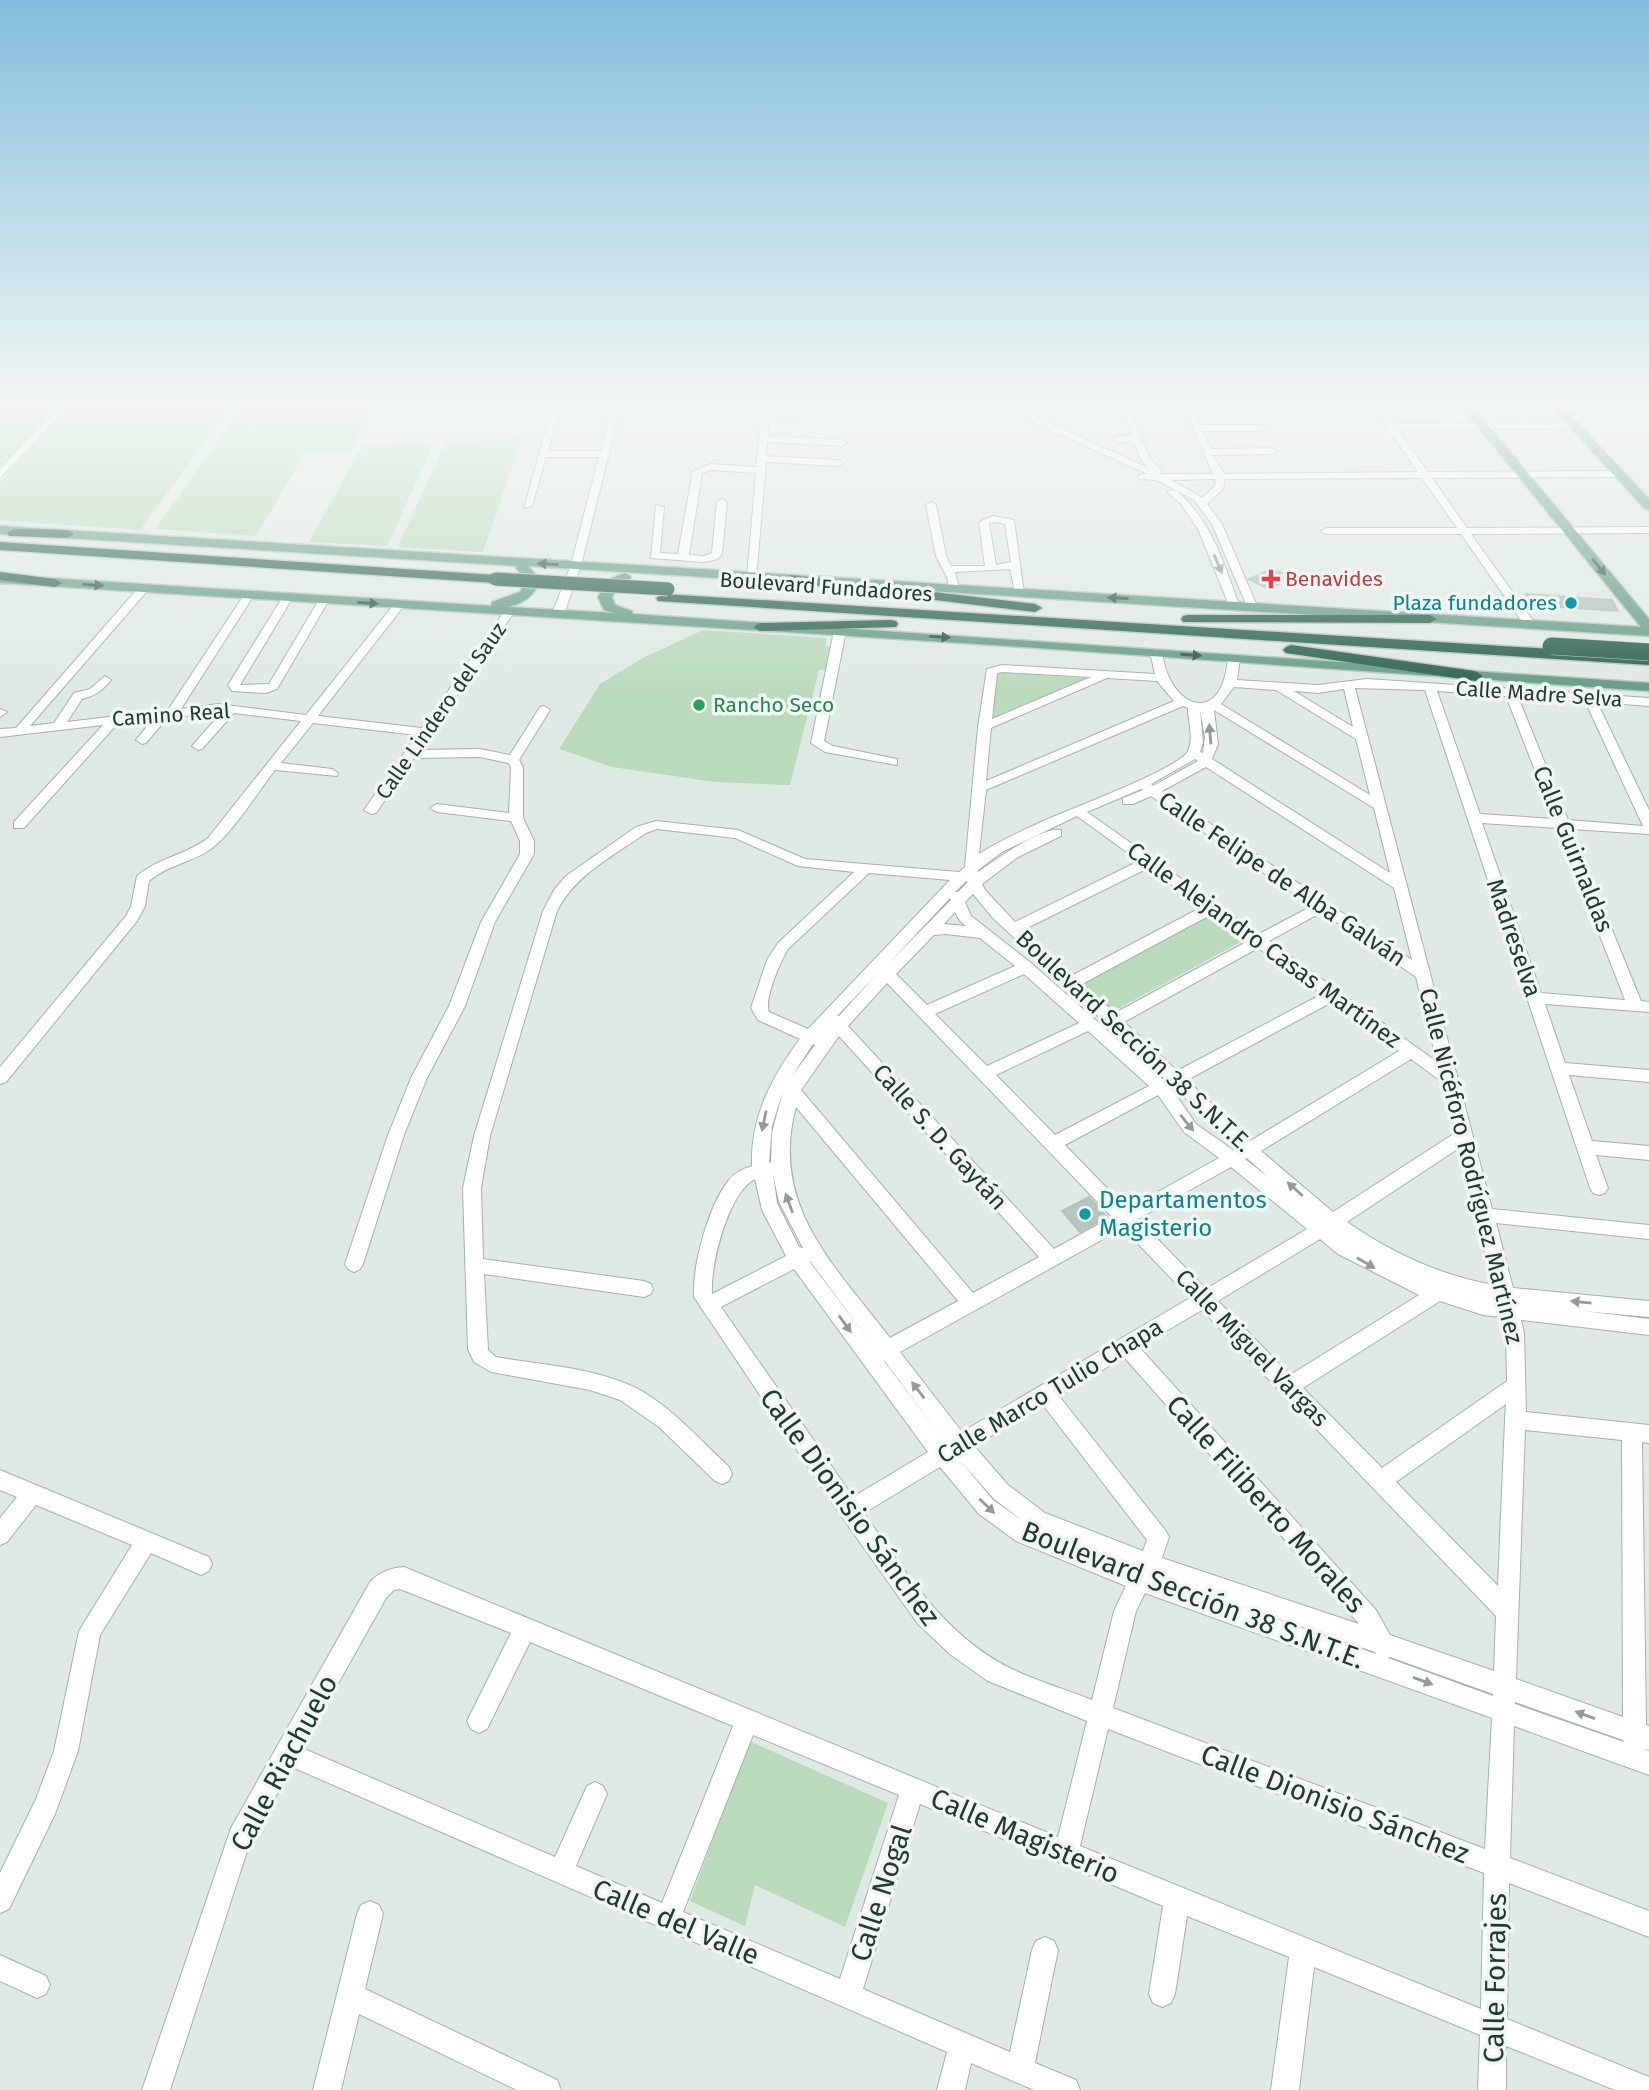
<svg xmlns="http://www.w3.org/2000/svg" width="1649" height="2090" viewBox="0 0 1649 2090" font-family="'Fira Sans',sans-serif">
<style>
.green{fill:#badabc}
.building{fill:#b5c5bc;stroke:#b3c3b9;stroke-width:2}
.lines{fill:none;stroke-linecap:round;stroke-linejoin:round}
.minor-casing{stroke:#a3b2aa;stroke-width:2}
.major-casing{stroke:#bdc4c0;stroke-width:3}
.highway-casing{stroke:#bdc4c0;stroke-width:3}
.minor{fill:#fff;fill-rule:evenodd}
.major{fill:#669e85;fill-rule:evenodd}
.highway{fill:#2f644f;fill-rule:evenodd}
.highway-bridge-far1-casing{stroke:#bdc4c0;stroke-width:15;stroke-linecap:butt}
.highway-bridge-casing{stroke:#bdc4c0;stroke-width:18;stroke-linecap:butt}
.highway-bridge-far1{stroke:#2f644f;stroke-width:13}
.highway-bridge{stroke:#2f644f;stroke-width:17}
.oneway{fill:#335344}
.oneway2{fill:#909c96}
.health-dot{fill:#e0444e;stroke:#f0f7f2;stroke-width:2.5}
.culture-dot{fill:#0f9aa8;stroke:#f0f7f2;stroke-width:2.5}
.leisure-dot{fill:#2e9e5b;stroke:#f0f7f2;stroke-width:2.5}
.labels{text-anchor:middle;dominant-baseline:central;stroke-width:7;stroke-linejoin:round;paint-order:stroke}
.far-health-label{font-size:21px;fill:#be3a42;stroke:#f0f7f2;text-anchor:start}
.far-street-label{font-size:21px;fill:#223a2e;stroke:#f0f7f2}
.far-culture-label{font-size:21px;fill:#0d838f;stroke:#f0f7f2;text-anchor:end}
.far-leisure-label{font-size:21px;fill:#27864d;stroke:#f0f7f2;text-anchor:start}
.street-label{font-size:24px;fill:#223a2e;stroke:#f0f7f2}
.culture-label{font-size:24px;fill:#0d838f;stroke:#f0f7f2;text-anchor:start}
.near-street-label{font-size:28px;fill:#223a2e;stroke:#f0f7f2}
</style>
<rect width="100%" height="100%" fill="#e0eae4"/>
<path class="green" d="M13 401H61L0 467V414Z
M74 401H235L140 530 0 520V482Z
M247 401H376L349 453H305L256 536 155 529Z
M522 438 483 552 398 547 445 443Z
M434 443 387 546 309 542 362 446Z
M703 630 827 638 825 646 834 647 828 670H819L790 785 715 782 612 767 559 749 600 684 643 658Z
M996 671 1087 678 993 718Z
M1209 913 1246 939 1112 1012 1080 983Z
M749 1741 888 1803 845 1927 755 1885 745 1926 690 1901Z"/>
<path class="building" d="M1272 569 1292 578 1268 589 1249 579Z
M1526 594 1612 600 1618 611 1531 605Z
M1089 1197 1107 1217 1080 1232 1062 1211Z"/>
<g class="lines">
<g class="minor-casing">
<path id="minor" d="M64 401H73L0 478V469Z
M554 401H562L548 451H601L614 401H622L581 565 564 614 558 617 552 614 571 565 599 457H546L532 506 524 508Z
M754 401H762V406C776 413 791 414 806 410V401H814V411C798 422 771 419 755 409Z
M1002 401H1012L1032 415 1148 468 1141 460 1134 442H1117L1112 439 1117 436H1132L1118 401H1126L1150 459 1161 470V474H1213L1181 401 1248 403V407L1245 408H1192L1200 425H1261L1265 428 1261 431H1203L1211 449 1272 448 1277 451 1272 454 1213 455 1224 474 1418 472 1369 401H1378L1394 424 1574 423 1577 424V428L1398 430 1428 472 1619 471 1624 474 1619 477 1432 478 1467 528 1649 527V533L1471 534 1536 625 1530 628 1526 627 1461 534H1326L1321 531 1326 528H1457L1422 478 1225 479 1223 489 1207 504 1222 524 1257 606 1252 609 1247 606 1212 524 1194 500 1176 490C1211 520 1224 563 1239 605L1234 608 1229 605 1198 529 1181 504 1167 492 1175 490 1157 480 1139 479V475L1147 474 1026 419ZM1216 479 1215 486 1202 498 1171 480Z
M1649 405V411L1558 412 1554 409 1558 406Z
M761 423 768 425V436L842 440 847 443 842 446 767 442 766 456 838 460 843 463 838 466 766 462 756 579 747 577 756 473 712 470 702 473 689 555 704 556 712 553 717 502 722 499 727 502 722 553 718 559 704 562 651 558 656 505 664 507 660 553 678 554 693 471 711 464 756 467Z
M931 502 936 505 946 556 951 566H985L979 522 993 516 1014 520 1024 594 1015 592 1010 569 955 572 959 589 950 591 947 577 936 556 926 505ZM997 522 1005 524 1011 562 996 565 989 523Z
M144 585 149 588 148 590 30 726 54 723 74 693 90 689 105 676 111 680C102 691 96 695 82 699L67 722 168 710 244 595 249 592 254 595 181 709 218 704 306 715 395 603 399 602 404 605 403 607 318 716 422 728 506 609 510 608 515 611 419 750 480 749 510 755 540 707 544 706 550 710 519 760 523 767V818L534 841V854L495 922 465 1006 427 1078 404 1135 363 1264 360 1269 354 1272 348 1269 345 1264 388 1135 411 1078 449 1006 481 922 520 854V841L511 821 437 812 430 808 437 804 509 813 511 767 508 763 480 757 414 758 376 813 371 814 364 810 417 735 313 723 281 763 332 769 338 773 337 776 275 770C258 792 230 837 208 851 189 863 166 866 149 881L145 906 137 921 6 1082 0 1084V1067L126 916 131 906 137 876C158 858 186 855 208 838L301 721 234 713 202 749 198 750 192 746 222 712 167 718 146 743 142 744 136 740 153 719 118 723 24 828H14V822L103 725 0 737V729L16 728 140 586Z
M284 595 293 597 240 685 269 684 320 598 329 600 277 689 266 693 232 691 228 685Z
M840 628 846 631 824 741 833 746 897 759V765L825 752 811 743 834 631Z
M1156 649 1162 652C1169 708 1222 729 1228 658L1234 655 1240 658 1237 680 1318 685 1367 679 1649 698V706L1597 702 1649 810V834L1571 829 1641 1001 1649 1002V1012L1545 1004 1565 1063 1649 1070V1082L1569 1075 1592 1141 1649 1146V1160L1596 1155 1608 1188 1605 1193 1599 1195 1593 1193 1590 1188 1425 690 1355 688 1492 1209 1649 1225V1239L1496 1223 1513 1288 1649 1301V1317L1583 1311 1649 1319V1335L1521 1320 1524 1333 1526 1412 1649 1425V1443L1642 1442 1646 1725 1649 1726V1750L1643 1749 1649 1751V1775L1514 1726 1510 1858 1649 1911V1937L1509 1883 1507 2019 1649 2077V2090H1615L1506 2046V2090H1478L1480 2035 1314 1967 1299 2090H1271L1289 1957 1187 1916 1175 1994 1171 2003 1162 2007 1153 2003 1149 1994 1163 1906 920 1804 863 1989 1010 2052 1032 1950 1036 1941 1045 1937 1054 1941 1058 1950 1035 2063 1076 2080 1080 2090H1034L971 2063 965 2090H937L947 2052 292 1767 250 1842 170 2090H142L231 1828 370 1582C379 1572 391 1568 404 1567L1058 1837 1087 1721 988 1681 951 1655 918 1624 842 1517 694 1297C692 1266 709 1204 729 1180 735 1172 743 1169 752 1166 750 1118 772 1076 800 1039L758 1020 751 1008 767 960 778 943 854 872 798 866 735 838 657 829 646 833C613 856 575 875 557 911L490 1136 481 1188 483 1259 644 1281 651 1284 653 1289 651 1294 644 1297 484 1274 488 1350 496 1357C541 1365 591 1367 634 1387 670 1405 700 1440 729 1467L732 1474 729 1481 722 1484 715 1481 659 1427 620 1400 590 1390 491 1372 474 1362 468 1349 463 1188 474 1136 543 911 554 890 566 876 636 827 656 821 738 830 805 859 959 872 965 867 978 727 987 669 1002 665 1155 674 1150 652ZM1002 672 1091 677 992 719 997 673ZM1107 678 1157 681 1174 701 986 781 991 728ZM1234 687 1276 690 1356 739 1370 795 1221 704ZM1344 689 1353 727 1294 691 1318 693ZM1437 691 1506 696 1554 819 1480 814ZM1518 697 1585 701 1643 826 1568 820ZM1183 706 1188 708C1188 721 1194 738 1188 751 1180 769 1061 812 1037 824 1017 833 998 842 979 854L986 790ZM1200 710 1205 737 1203 753 1200 752 1203 742ZM1214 710 1374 808 1390 873 1212 759 1218 744ZM1195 759 1198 761 1153 786 1151 784ZM1206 767 1394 888 1412 960 1162 791ZM1141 789 1143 790 1123 798V804H1133L1151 796 1312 906 1259 934 1087 812ZM1077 816 1139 861 1015 922 985 890 982 884 1018 857 1061 836V830C1040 827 996 860 978 872V870L1002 852ZM1482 823 1558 828 1625 1000 1541 993ZM1148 868 1202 907 1073 975 1023 930ZM869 873 950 880 808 1029 769 1012C764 999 780 962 788 949ZM966 881 968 882 958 892H955ZM973 894 993 918 1164 1078 1162 1079 1031 963 971 916 965 902ZM950 898 951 900 887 965ZM955 912 960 921 966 926 944 924ZM1322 912 1416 977 1437 1062 1269 941ZM1212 914 1248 941 1115 1013 1082 984ZM946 934 980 938 1015 966 927 1005 896 974 934 935ZM1258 948 1322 994 1177 1071 1124 1022ZM878 973 839 1016H837ZM1024 974 1079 1023 987 1066 935 1014ZM887 983 1112 1217 1054 1249 848 1026ZM1332 1002 1399 1051 1250 1141 1187 1080ZM1088 1031 1149 1086 1055 1135 996 1075ZM839 1036 1039 1257 973 1293 801 1090ZM813 1044 815 1045 790 1079ZM1411 1059 1442 1082 1455 1133 1333 1212 1261 1151ZM1174 1087 1237 1148 1233 1150 1196 1124 1171 1088ZM783 1091 772 1133 771 1163 769 1162 772 1126ZM1158 1095 1184 1132 1219 1158 1127 1209 1065 1145ZM796 1107 958 1301 890 1338C835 1266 769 1205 796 1107ZM1459 1148 1493 1285C1439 1275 1392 1253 1347 1222ZM1247 1158 1269 1178 1245 1159ZM1231 1167 1307 1229 1206 1289 1138 1219ZM773 1174 779 1202 803 1248 799 1247 777 1203ZM755 1179 762 1210 786 1256 712 1294C710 1265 728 1193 755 1179ZM1123 1228 1190 1298 962 1432 900 1352ZM1320 1239 1338 1254 1419 1295 1290 1375 1218 1301ZM809 1261H810L874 1347ZM794 1269 928 1452 853 1497 721 1307ZM1440 1301 1483 1315 1502 1317 1506 1333 1507 1381 1382 1468 1303 1388ZM1202 1310 1496 1616 1494 1671 1390 1635 1376 1610 1139 1347ZM1124 1357 1359 1624 1162 1558 1169 1537 1165 1530 1059 1396ZM884 1360 945 1442 884 1361ZM1506 1404 1505 1420 1498 1586 1396 1482ZM1043 1405 1147 1540 1143 1551 1045 1513 1008 1485 974 1446ZM1525 1430 1622 1440 1623 1717 1516 1679ZM957 1457 994 1499 1026 1523 993 1500ZM940 1467 979 1514 1016 1541 1126 1586 1114 1611 1092 1700C1067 1690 1040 1682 1016 1671 946 1639 906 1573 864 1513ZM400 1589 511 1633 467 1721 471 1729 479 1733 487 1729 530 1642 733 1726 662 1903 576 1866 607 1794 603 1786 595 1782 587 1786 555 1857 302 1748 386 1598 394 1590ZM1145 1593 1492 1718 1485 1849 1113 1708 1136 1611ZM1223 1600 1375 1652 1376 1654ZM1390 1657 1493 1694V1696L1388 1658ZM1515 1702 1623 1740 1624 1742 1515 1704ZM1108 1729 1484 1873 1481 2009 1080 1846ZM753 1735 899 1795 840 1979 683 1912Z
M0 709 7 712 0 717Z
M0 1470 209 1557 212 1564 209 1571 201 1575 151 1553 100 1635 78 1751 55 1814 9 1909 0 1913V1873L36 1799 54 1751 79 1631 132 1545 36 1505 7 1542 0 1545V1518L17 1497 0 1490Z
M370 1901 379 1905 383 1914 365 1989 557 2080 561 2090H517L359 2014 341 2090H313L357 1914 361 1905Z
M0 1955 46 1976 50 1985 46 1994 37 1998 0 1981Z"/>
</g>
<g class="major-casing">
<path id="major" d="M1457 401H1468L1649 619V636L528 566 540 579C535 596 524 603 508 607L613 613 604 610 598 597 610 579 625 573 631 577 620 585 612 597 615 605 632 611 633 614 1649 683V691L994 645 0 583V575L491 606 492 602 520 592 526 580 516 568 517 566 0 534V526L1641 627Z
M1546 401H1557L1649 499V510L1645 509Z"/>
</g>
<g class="highway-casing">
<path id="highway" d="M14 529 67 530 74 534 67 538 9 536 7 533Z
M0 542 495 575 502 579 495 583 0 550Z
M0 572 55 579 62 583 55 587 0 580Z
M790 575 1035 604 1042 608 1035 612 785 582 783 579Z
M663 594 1649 655V665L658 601 656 598Z
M1188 615H1430L1437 619 1430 623 1183 622 1181 619 1183 616Z
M891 620 896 621 898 624 896 627 760 631 753 627 760 623Z
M1291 645 1475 671 1483 676 1475 681 1286 653 1283 650 1286 647Z"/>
</g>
<use href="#minor" class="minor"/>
<use href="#major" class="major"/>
<use href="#highway" class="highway"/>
<g class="highway-bridge-far1-casing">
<path id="highway-bridge-far1" d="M495 579 668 589"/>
</g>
<g class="highway-bridge-casing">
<path id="highway-bridge" d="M1551 646 1649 652"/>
</g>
<use href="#highway-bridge-far1" class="highway-bridge-far1"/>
<use href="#highway-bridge" class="highway-bridge"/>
</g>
<defs><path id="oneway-solid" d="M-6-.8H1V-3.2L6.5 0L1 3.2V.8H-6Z" transform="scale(1.75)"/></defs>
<g class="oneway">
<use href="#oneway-solid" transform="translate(548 564) rotate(-177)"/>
<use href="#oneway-solid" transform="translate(1599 567) rotate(51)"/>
<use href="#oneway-solid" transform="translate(93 585) rotate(3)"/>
<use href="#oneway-solid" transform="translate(1118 598) rotate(-177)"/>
<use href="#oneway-solid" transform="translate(368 603) rotate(4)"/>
<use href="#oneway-solid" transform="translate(940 637) rotate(3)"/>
<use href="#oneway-solid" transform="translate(1191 655) rotate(4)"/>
</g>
<g class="oneway2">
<use href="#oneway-solid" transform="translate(1218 564) rotate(67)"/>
<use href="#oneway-solid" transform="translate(1210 734) rotate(-95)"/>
<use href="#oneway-solid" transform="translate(764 1121) rotate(102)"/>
<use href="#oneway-solid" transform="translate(1187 1123) rotate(51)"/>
<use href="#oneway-solid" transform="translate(1295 1189) rotate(-138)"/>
<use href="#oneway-solid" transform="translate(789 1203) rotate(-110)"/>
<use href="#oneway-solid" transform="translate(1366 1263) rotate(30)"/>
<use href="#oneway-solid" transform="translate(1581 1302) rotate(-174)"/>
<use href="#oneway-solid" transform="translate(845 1324) rotate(54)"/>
<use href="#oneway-solid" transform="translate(918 1390) rotate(-127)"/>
<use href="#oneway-solid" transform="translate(987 1506) rotate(44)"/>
<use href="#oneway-solid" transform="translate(1423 1681) rotate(20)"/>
<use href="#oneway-solid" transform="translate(1585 1715) rotate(-160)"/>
</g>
<linearGradient id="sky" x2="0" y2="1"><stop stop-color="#82bedc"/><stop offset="0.58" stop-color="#f1f6f3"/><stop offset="1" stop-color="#f1f6f3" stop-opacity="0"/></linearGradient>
<rect width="1649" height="694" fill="url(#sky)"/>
<path class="health-dot" d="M1267.5 568.5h7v7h7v7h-7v7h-7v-7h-7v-7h7z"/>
<g class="culture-dot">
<circle cx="1571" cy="603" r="7"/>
<circle cx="1085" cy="1214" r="7"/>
</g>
<circle class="leisure-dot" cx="699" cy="705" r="7"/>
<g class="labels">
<g class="far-health-label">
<text x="1285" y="579">Benavides</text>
</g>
<g class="far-street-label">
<text transform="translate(826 587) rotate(4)">Boulevard Fundadores</text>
<text transform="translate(1539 694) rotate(4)">Calle Madre Selva</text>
<text transform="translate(441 711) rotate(-55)">Calle Lindero del Sauz</text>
<text transform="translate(171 715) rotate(-4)">Camino Real</text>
</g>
<g class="far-culture-label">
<text x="1557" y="603">Plaza fundadores</text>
</g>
<g class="far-leisure-label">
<text x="713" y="705">Rancho Seco</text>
</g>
<g class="street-label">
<text transform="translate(1573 849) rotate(68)">Calle Guirnaldas</text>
<text transform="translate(1282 879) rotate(34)">Calle Felipe de Alba Galván</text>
<text transform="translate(1514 938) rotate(71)">Madreselva</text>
<text transform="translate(1264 945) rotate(36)">Calle Alejandro Casas Martínez</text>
<text transform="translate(1134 1041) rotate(43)">Boulevard Sección 38 S.N.T.E.</text>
<text transform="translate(940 1137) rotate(48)">Calle S. D. Gaytán</text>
<text transform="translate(1471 1166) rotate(76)">Calle Nicéforo Rodríguez Martínez</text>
<text transform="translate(1252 1348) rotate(46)">Calle Miguel Vargas</text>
<text transform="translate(1050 1391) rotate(-31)">Calle Marco Tulio Chapa</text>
</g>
<g class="culture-label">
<text x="1099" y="1200">Departamentos<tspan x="1099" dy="28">Magisterio</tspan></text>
</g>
<g class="near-street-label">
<text transform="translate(1266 1504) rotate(48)">Calle Filiberto Morales</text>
<text transform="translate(850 1507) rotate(54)">Calle Dionisio Sánchez</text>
<text transform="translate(1193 1595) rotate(21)">Boulevard Sección 38 S.N.T.E.</text>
<text transform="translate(284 1763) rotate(-62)">Calle Riachuelo</text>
<text transform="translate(1335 1804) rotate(21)">Calle Dionisio Sánchez</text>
<text transform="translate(1025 1836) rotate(23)">Calle Magisterio</text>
<text transform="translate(881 1893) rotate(-72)">Calle Nogal</text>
<text transform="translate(676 1922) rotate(23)">Calle del Valle</text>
<text transform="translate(1495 1978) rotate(-89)">Calle Forrajes</text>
</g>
</g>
</svg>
